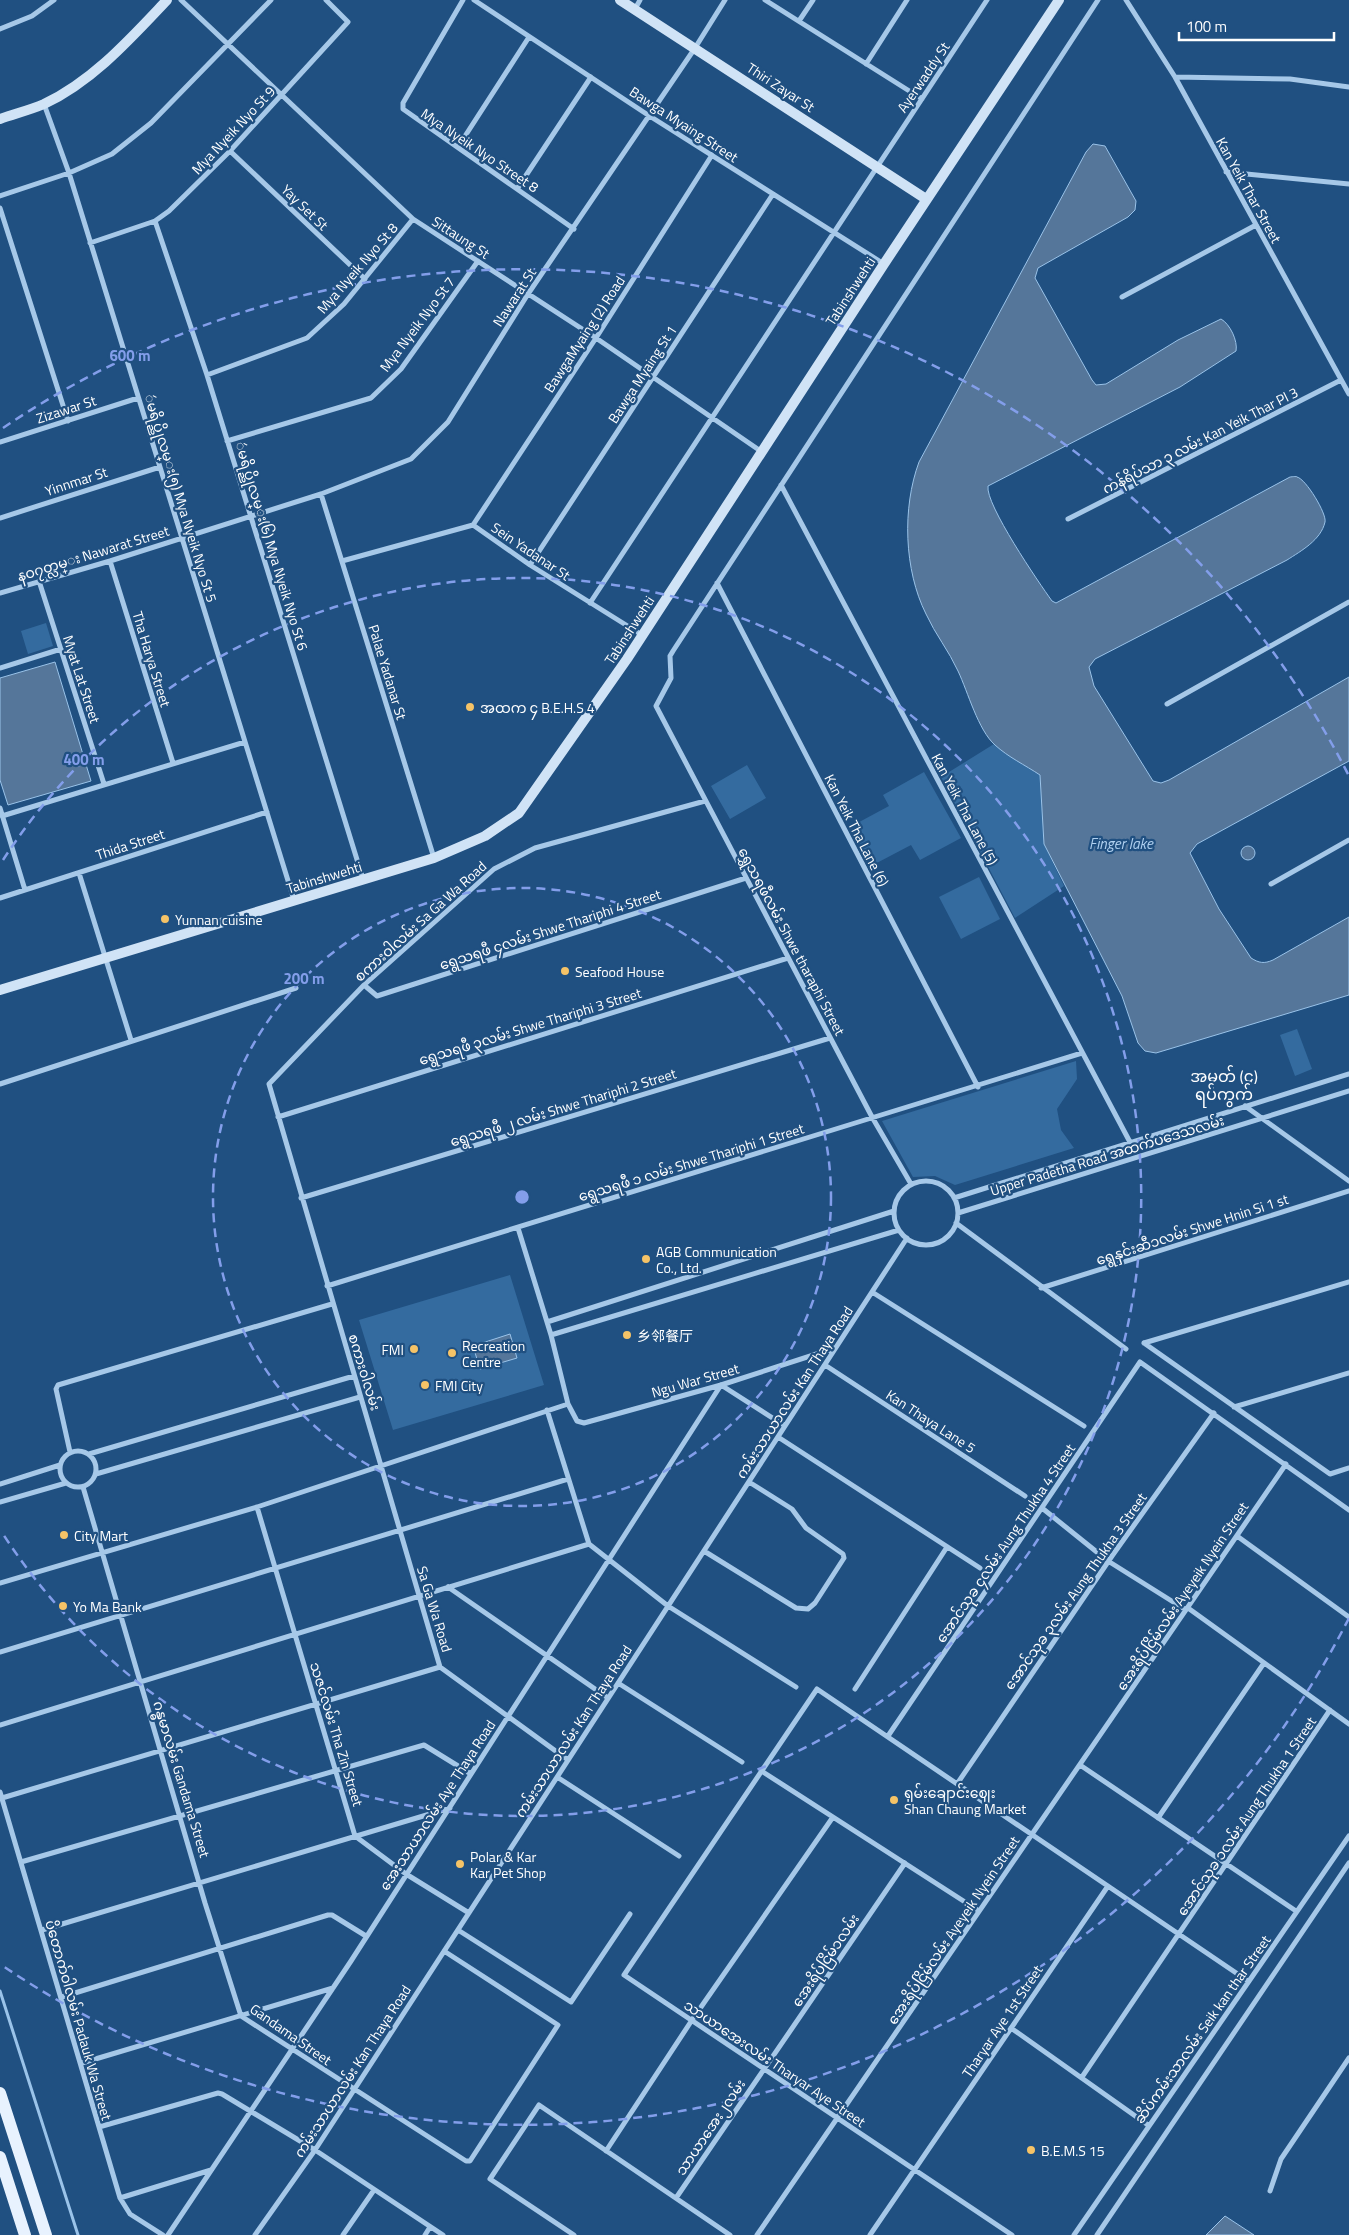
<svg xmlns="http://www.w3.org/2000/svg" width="1349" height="2235" viewBox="0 0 1349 2235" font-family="'Titillium Web','Noto Sans SC','Noto Sans Myanmar',sans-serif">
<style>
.green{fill:#346b9f}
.water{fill:#55769a;stroke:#9ac3e9}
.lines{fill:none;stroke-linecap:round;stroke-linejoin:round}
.stream{stroke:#9ac3e9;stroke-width:3}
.street{stroke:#a6c8e8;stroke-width:5}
.secondary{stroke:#d0e3f6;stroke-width:10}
.primary{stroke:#e8f2fe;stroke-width:12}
.ring{fill:none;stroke:#839eea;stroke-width:2.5;stroke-dasharray:9 6}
.poi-dot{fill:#f5c367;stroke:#205081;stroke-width:2}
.labels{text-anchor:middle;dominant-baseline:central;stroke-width:4.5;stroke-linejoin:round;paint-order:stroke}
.street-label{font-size:14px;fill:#fff;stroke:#205081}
.poi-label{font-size:14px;fill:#fff;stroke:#205081;text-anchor:start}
.water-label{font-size:15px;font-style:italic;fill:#b1d1f0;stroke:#205081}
.quarter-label{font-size:16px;fill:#fff;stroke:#205081}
.centre{fill:#839eea;stroke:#205081;stroke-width:2.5}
.ring-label{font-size:15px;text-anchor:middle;font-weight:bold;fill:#839eea;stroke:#205081;stroke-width:4.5;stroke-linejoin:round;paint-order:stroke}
</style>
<rect width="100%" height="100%" fill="#205081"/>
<path class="green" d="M46 623 53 646 28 654 21 631Z
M994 744 1040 775 1044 844 1064 886 1015 918 941 777Z
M747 765 766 798 730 819 711 786Z
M924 772 961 838 920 860 911 845 871 866 850 827 889 806 883 795Z
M979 877 1000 919 961 939 939 897Z
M1297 1029 1312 1069 1295 1076 1280 1035Z
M1076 1061 1077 1079 1057 1109 1061 1130 1074 1148 955 1185 935 1176 913 1177 882 1121Z
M510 1275 544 1385 393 1430 359 1320Z"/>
<path class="water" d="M1093 144 1105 146 1136 201 1135 210 1128 217 1038 268 1035 278 1092 380 1096 385 1106 384 1178 340 1221 319C1230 324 1238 341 1236 351L1180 387 988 486C985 504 1039 583 1052 601L1056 603 1290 477C1290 477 1297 476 1297 477 1306 479 1327 514 1325 522 1321 540 1301 551 1287 560L1095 659 1089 667 1094 686 1153 781 1161 783 1169 780 1349 677V761L1197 844 1190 853 1219 909 1251 958C1259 963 1264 964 1273 960L1349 917V995L1156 1053 1145 1051 1138 1043 1122 996 1044 844 1040 775C1025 765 1008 757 995 745 978 730 968 692 958 671 949 651 935 634 926 614 904 570 902 508 919 462L1086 152Z
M55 662 91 781 8 805 0 780V678Z
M1241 853a7 7 0 1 1 14 0a7 7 0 1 1-14 0Z
M510 1334 517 1358 480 1369 473 1346Z
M1225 2216 1254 2235H1206Z"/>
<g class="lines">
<path class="stream" d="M0 1991 78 2235"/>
<path class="street" d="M181 0 413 219 596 338 762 452
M463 0 403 103V109L574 229
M474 0 648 115 884 264
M765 0 922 99
M1126 0 1175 77 1349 394
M635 9 640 0
M799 21 813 0
M0 29 32 16 54 0
M866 64 907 0
M1175 77 1290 79 1349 87
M44 104 69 173 294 900
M458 147 529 37
M230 151 365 279
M1226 172 1349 184
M517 189 591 77
M0 196 69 173 112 154 151 123 271 0
M0 208 68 421
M155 221 207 375 363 879
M90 243 155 221 169 211 230 151 348 22 326 0
M1122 297 1256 225
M207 375 307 338 344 304 413 219
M227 441 371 398 401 369 478 261
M0 442 138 398
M781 485 1131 1144
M321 494 434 858
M0 518 160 467
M1068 519 1341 380
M473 525 596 338 712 155
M110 561 173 763
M342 561 473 525 530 565 642 635
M530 565 773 194
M39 581 104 784
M717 583 978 1087
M0 593 110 561 321 494 411 459 448 422 528 294 695 48 725 0
M590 603 987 0
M0 668 61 649
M1167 704 1349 602
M0 808 25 890
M2 816 245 742
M79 873 131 1040
M1271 884 1349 840
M0 898 267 812
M364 985 377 996 746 878
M0 1084 296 988
M1245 1106 1349 1181
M278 1117 788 958
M894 1213a32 32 0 1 1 64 0a32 32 0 1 1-64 0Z
M911 1184 872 1117 656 706 671 678 670 656 673 651 1098 0
M301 1198 830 1038
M954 1198 1349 1074
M958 1213 1349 1091
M956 1223 1126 1349
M518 1228 551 1335 568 1404 577 1421 584 1423 721 1385 835 1348
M327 1286 1082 1053
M1041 1288 1349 1191
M872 1292 1084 1426
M547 1322 894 1211
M551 1335 899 1230
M1144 1343 1330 1474 1349 1468
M1144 1343 1349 1282
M825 1365 1025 1496
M1234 1407 1349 1373
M547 1410 589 1544 668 1606 796 1687
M778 1437 980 1568
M60 1469a18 18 0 1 1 36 0a18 18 0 1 1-36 0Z
M70 1452 56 1389 58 1385 332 1304
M89 1454 354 1376
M96 1474 360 1397
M0 1484 60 1465
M83 1487 205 1903 241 2016 466 2161H470L558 2025 444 1951
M0 1502 66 1483
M257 1507 355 1836 406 1874 469 1913
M1042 1508 1108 1561 1186 1610
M1237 1536 1349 1617
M704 1551 796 1608 808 1609 815 1603 844 1558 843 1554 806 1528 792 1509 749 1482
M0 1583 257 1507 568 1404
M448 1587 608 1698
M1188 1608 1349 1724
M0 1652 568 1479
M618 1683 742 1762
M855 1689 947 1547
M0 1725 589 1544
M888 1736 1140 1362 1349 1510
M568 1760 440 1667 269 1084 364 985 494 869 535 848 705 801
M1080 1765 1296 1911
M763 1772 979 1911
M557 1777 679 1856
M957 1784 1112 1556 1214 1413
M0 1792 120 2198 130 2214 163 2235
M2 1798 440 1667
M1158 1818 1264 1663
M21 1862 424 1745 471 1774
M42 1930 450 1808
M458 1930 571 2002 630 1914
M62 1997 328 1915H332L366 1936
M1011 2028 1148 2125
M82 2063 333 1988
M1082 2077 1330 1710
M99 2127 218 2093 222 2094 315 2150 443 2235
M606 2151 692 2020 833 1817
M1270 2191 1281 2159 1349 2058
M120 2198 211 2170
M676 2198 905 1863
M168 2235 351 1961 721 1385 785 1426
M255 2235 315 2150 907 1238
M343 2235 374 2190
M425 2235 430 2227
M574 2235 490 2179 539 2105 730 2235
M757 2235 1286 1464
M870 2235 1108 1886
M1012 2235 624 1975 817 1689 1248 1981
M1074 2235 1349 1836
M1097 2235 1349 1863"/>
<path class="secondary" d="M620 0 926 199
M0 119C14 114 30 110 44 104 93 81 131 38 167 0
M0 990 434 858 485 836 519 813 627 659 884 264 1059 0"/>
<path class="primary" d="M0 2093 46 2235
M0 2157 25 2235"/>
</g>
<g class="ring">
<circle cx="522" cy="1197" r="309"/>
<path d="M3 860A619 619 0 1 1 3 1534"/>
<path d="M1349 1618A928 928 0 0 1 3 1966M3 428A928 928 0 0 1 1349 776"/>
</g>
<g class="poi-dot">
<circle cx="470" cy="707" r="5"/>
<circle cx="165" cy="919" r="5"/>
<circle cx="565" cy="971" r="5"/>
<circle cx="646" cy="1259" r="5"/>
<circle cx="627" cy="1335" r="5"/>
<circle cx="414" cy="1349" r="5"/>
<circle cx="452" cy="1353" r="5"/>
<circle cx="425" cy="1385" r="5"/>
<circle cx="64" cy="1535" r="5"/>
<circle cx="63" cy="1606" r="5"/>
<circle cx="894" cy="1800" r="5"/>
<circle cx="460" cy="1864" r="5"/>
<circle cx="1031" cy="2150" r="5"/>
</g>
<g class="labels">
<g class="street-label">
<text transform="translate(923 77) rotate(-56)">Ayerwaddy St</text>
<text transform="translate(781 87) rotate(33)">Thiri Zayar St</text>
<text transform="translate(684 124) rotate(33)">Bawga Myaing Street</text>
<text transform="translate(233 130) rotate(-47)">Mya Nyeik Nyo St 9</text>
<text transform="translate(480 150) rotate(34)">Mya Nyeik Nyo Street 8</text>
<text transform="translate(1249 190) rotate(61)">Kan Yeik Thar Street</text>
<text transform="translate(305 207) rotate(44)">Yay Set St</text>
<text transform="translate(461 237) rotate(33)">Sittaung St</text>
<text transform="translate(357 268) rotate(-49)">Mya Nyeik Nyo St 8</text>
<text transform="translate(850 291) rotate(-57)">Tabinshwehti</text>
<text transform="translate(514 297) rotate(-57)">Nawarat St</text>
<text transform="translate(417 324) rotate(-53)">Mya Nyeik Nyo St 7</text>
<text transform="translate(584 334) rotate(-57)">BawgaMyaing (2) Road</text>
<text transform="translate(642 374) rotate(-57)">Bawga Myaing St 1</text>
<text transform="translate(66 409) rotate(-18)">Zizawar St</text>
<text transform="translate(1200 440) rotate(-27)">ကန်ရိပ်သာ ၃ လမ်း Kan Yeik Thar Pl 3</text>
<text transform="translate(76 481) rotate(-18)">Yinnmar St</text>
<text transform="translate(181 498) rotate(73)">ဴမရိပ္ညိုလမ္း(၅) Mya Nyeik Nyo St 5</text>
<text transform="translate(272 546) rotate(73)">ဴမရိပ္ညိုလမ္း(၆) Mya Nyeik Nyo St 6</text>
<text transform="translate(531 551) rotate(34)">Sein Yadanar St</text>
<text transform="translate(93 553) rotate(-17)">နဝ၇တ္လမ္း Nawarat Street</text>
<text transform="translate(629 630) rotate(-57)">Tabinshwehti</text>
<text transform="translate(152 659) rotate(73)">Tha Harya Street</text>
<text transform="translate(388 672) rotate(73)">Palae Yadanar St</text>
<text transform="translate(82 679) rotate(72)">Myat Lat Street</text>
<text transform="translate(965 809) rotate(62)">Kan Yeik Tha Lane (5)</text>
<text transform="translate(857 830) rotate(63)">Kan Yeik Tha Lane (6)</text>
<text transform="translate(130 844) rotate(-18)">Thida Street</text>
<text transform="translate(324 877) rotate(-17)">Tabinshwehti</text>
<text transform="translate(420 921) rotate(-42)">စကားဝါလမ်း Sa Ga Wa Road</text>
<text transform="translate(550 929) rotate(-18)">ရွေသရဖီ ၄လမ်း Shwe Thariphi 4 Street</text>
<text transform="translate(792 941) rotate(62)">ရွှေသရဖီလမ်း Shwe tharaphi Street</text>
<text transform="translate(530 1026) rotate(-17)">ရွေသရဖီ ၃လမ်း Shwe Thariphi 3 Street</text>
<text transform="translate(563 1107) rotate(-17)">ရွေသရဖီ ၂ လမ်း Shwe Thariphi 2 Street</text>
<text transform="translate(1107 1155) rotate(-17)">Upper Padetha Road အထက်ပဒေသလမ်း</text>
<text transform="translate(691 1162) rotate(-17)">ရွေသရဖီ ၁ လမ်း Shwe Thariphi 1 Street</text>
<text transform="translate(1192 1229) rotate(-18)">ရွေနှင်းဆီ၁လမ်း Shwe Hnin Si 1 st</text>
<text transform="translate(365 1372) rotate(73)">စကား၀ါလမ်း</text>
<text transform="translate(695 1380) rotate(-16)">Ngu War Street</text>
<text transform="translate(794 1392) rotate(-57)">ကမ်းသာယာလမ်း Kan Thaya Road</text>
<text transform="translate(931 1421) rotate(33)">Kan Thaya Lane 5</text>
<text transform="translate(1005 1543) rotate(-56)">အောင်သုခ ၄လမ်း Aung Thukha 4 Street</text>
<text transform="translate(1075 1591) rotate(-55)">အောင်သုခ ၃လမ်း Aung Thukha 3 Street</text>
<text transform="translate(1182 1596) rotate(-56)">အေးရိပ်ငြိမ်လမ်း Ayeyeik Nyein Street</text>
<text transform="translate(435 1609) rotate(73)">Sa Ga Wa Road</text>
<text transform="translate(573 1731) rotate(-57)">ကမ်းသာယာလမ်း Kan Thaya Road</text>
<text transform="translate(337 1734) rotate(73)">သဇင်လမ်း Tha Zin Street</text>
<text transform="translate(182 1779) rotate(73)">ဂန္ဓမာလမ်း Gandama Street</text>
<text transform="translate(437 1805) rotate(-57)">အေးသာယာလမ်း Aye Thaya Road</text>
<text transform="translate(1246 1816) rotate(-56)">အောင်သုခ ၁လမ်း Aung Thukha 1 Street</text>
<text transform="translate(953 1930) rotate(-56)">အေးရိပ်ငြိမ်လမ်း Ayeyeik Nyein Street</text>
<text transform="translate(825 1960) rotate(-56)">အေးရိပ်ငြိမ်၁လမ်း</text>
<text transform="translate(79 2020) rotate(74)">ပိတောက်ဝါလမ်း Padauk Wa Street</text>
<text transform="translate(1002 2021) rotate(-56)">Tharyar Aye 1st Street</text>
<text transform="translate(1202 2029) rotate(-55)">ဆိပ်ကမ်းသာလမ်း Seik kan thar Street</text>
<text transform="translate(291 2034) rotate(35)">Gandama Street</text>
<text transform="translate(775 2063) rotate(34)">သာယာအေးလမ်း Tharyar Aye Street</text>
<text transform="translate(352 2071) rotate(-57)">ကမ်းသာယာလမ်း Kan Thaya Road</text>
<text transform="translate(710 2127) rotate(-56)">သာယာအေး၂လမ်း</text>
</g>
<g class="poi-label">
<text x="480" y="707">အထက ၄ B.E.H.S 4</text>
<text x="175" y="919">Yunnan cuisine</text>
<text x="575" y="971">Seafood House</text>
<text x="656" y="1251">AGB Communication<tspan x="656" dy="16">Co., Ltd.</tspan></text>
<text x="637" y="1335">乡邻餐厅</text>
<text x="462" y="1345">Recreation<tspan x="462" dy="16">Centre</tspan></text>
<text x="404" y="1349" text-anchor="end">FMI</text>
<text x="435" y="1385">FMI City</text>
<text x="74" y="1535">City Mart</text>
<text x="73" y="1606">Yo Ma Bank</text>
<text x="904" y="1792">ရှမ်းချောင်းဈေး<tspan x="904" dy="16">Shan Chaung Market</tspan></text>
<text x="470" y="1856">Polar &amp; Kar<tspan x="470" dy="16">Kar Pet Shop</tspan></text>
<text x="1041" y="2150">B.E.M.S 15</text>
</g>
<g class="water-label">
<text x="1121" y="843">Finger lake</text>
</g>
<g class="quarter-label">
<text x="1224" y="1076">အမှတ် (၄)<tspan x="1224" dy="18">ရပ်ကွက်</tspan></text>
</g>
</g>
<circle cx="522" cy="1197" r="8" class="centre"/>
<g class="ring-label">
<text x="130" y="361">600 m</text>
<text x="84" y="765">400 m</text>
<text x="304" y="984">200 m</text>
</g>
<path d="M1179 32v8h155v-8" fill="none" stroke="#ffffff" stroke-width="2.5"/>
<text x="1186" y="32" font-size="15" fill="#ffffff" stroke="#205081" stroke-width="4" paint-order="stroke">100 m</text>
</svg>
